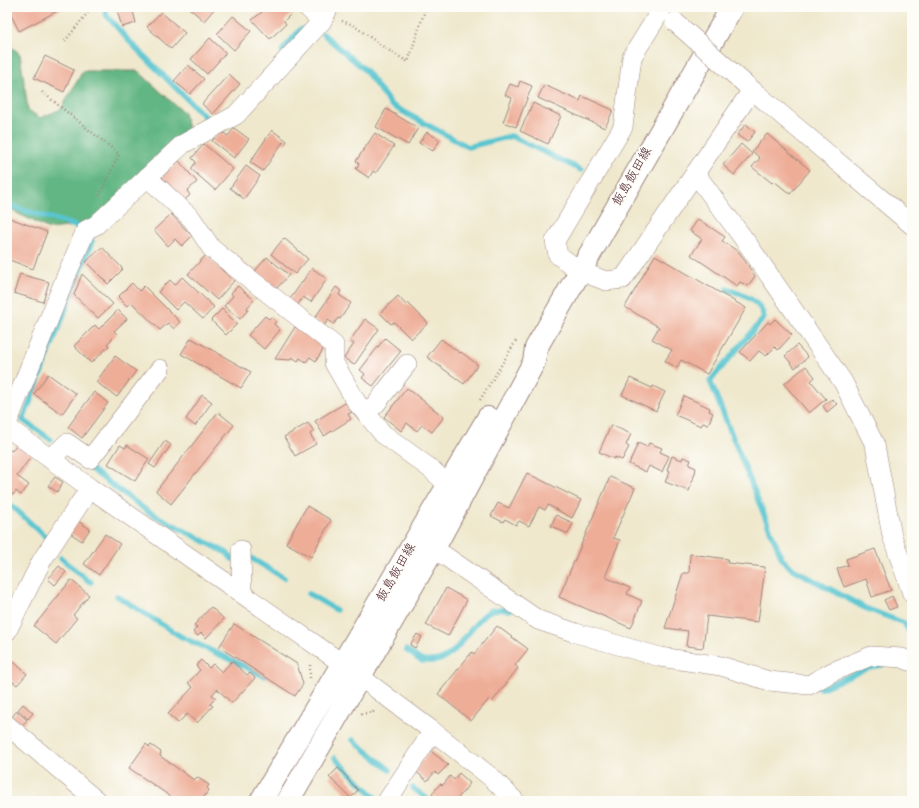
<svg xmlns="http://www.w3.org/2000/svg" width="919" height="808" viewBox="0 0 919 808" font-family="'Gochi Hand','Klee One',sans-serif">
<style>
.forest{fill:#62b683;stroke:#566a57}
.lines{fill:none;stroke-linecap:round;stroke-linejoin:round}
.stream{stroke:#58c5d0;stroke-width:5.5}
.building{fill:#eead97}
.minor-casing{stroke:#9c847c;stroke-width:20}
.major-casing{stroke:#9c847c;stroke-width:24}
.path{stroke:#9c847c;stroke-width:2.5;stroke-dasharray:1 3;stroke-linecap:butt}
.minor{stroke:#fff;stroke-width:19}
.major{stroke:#fff;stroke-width:22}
.minor-bridge-casing{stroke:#9c847c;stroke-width:20;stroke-linecap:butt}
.minor-bridge{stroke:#fff;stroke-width:19}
.labels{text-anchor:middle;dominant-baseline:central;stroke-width:4;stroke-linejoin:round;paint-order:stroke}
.street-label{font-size:13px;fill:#4a1f2b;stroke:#fdfcf7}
</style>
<rect width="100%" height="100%" fill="#fdfcf7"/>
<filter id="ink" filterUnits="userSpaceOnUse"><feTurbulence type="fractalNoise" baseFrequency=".025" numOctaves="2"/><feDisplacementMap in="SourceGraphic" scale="8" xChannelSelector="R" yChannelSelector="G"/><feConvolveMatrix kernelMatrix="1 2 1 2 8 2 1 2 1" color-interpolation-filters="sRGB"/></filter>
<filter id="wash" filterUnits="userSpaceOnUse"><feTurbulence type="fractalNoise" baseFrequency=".012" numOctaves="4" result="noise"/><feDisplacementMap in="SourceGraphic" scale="16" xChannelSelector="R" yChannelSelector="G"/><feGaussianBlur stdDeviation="0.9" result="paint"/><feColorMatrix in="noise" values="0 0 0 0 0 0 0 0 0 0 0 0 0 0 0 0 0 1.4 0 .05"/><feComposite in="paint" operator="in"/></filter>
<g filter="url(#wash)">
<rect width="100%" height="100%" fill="#efe8cd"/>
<path class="forest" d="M7 43 20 54 28 110 40 118 61 109 83 71H138L184 113 188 129 92 224 49 229 7 208Z"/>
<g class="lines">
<path class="stream" d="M104 7 107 16 129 41 209 121 214 118
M323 34 365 70 391 105 468 147 511 136 581 170
M282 51 300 30 304 29
M7 205 79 227
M727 289C743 295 761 300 764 318L710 381 782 559 791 568 865 608 904 623 912 636
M50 439 23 420 92 241
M84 464 147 511 227 553 232 559 246 555 284 578
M7 502 23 516 47 538
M61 558 87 580 91 582
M309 594 336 610
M117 596 180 636 265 676
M406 650C411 653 416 658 422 661 424 661 428 661 431 661 457 662 469 624 488 612 494 608 503 609 510 610
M820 688H822L870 667 882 665
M353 740 390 770
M335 758 379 801
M413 788 430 801"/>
</g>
<g id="blocks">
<path class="building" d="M7 7H65L19 31Z
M116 7H132L136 23 122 27Z
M188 7H216L204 21Z
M268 7H287L292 13 284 21 286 24 270 39 252 20Z
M161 12 185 33 171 49 147 27Z
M233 16 251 31 234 50 217 34Z
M210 38 226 53 207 74 191 59Z
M7 52 11 53 7 61Z
M45 56 74 70 64 92 34 78Z
M188 65 204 79 190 94 174 81Z
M229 74 240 84 213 114 202 104Z
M520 81 532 86 516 127 503 122 512 98 505 95 510 84 518 87Z
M544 85 580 101 582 96 613 110 605 128 538 98Z
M533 103 561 116 548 144 520 131Z
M386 109 418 128 408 145 376 127Z
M746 124 755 132 747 142 737 135Z
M234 128 249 139 234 158 212 141 221 131 228 136Z
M272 130 287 141 285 144 283 142 263 171 250 162Z
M427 132 440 140 433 151 419 143Z
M375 133 394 146 376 173 373 171 369 178 356 169 359 164 356 161Z
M767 134 810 170 790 194 774 181 772 183 752 167 760 158 752 151Z
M204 144 233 169 215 190 191 169 196 162 192 158Z
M741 144 752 154 734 175 723 165Z
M179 161 197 182 187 191 190 195 184 201 162 177Z
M246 166 260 176 244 199 230 188Z
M171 214 192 236 182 246 175 239 168 246 154 230Z
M7 217 47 232 33 269 7 259Z
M698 219 725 237 722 241 739 252 755 276 748 286 740 282 737 286 691 255 702 239 690 231Z
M284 238 308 259 295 274 271 254Z
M102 247 123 269 108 284 86 262Z
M206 255 234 281 217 300 188 274Z
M655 255 746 308 707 374 681 360 677 368 665 361 672 350 652 339 659 327 625 307Z
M267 257 289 275 276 289 255 271Z
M312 268 327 279 311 302 303 297 296 307 288 302Z
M20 274 49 282 43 302 14 293Z
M82 274 113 304 98 318 74 295Z
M182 277 214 307 203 319 184 302 176 310 158 292 170 280 175 285Z
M132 283 139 291 144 286 180 322 174 329 168 323 160 330 131 302 127 306 118 297Z
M238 286 254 300 247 308 248 310 240 319 224 306 233 296 231 293Z
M336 287 341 291 339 295 351 303 340 319 338 318 334 324 328 320 324 326 314 319Z
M398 296 406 305 408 303 428 323 411 339 394 322 391 324 380 313Z
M222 309 237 324 226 335 211 320Z
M118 310 127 319 114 331 117 334 107 344 109 346 91 363 74 346 95 325 99 329Z
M265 316 269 319 271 317 276 321 274 324 280 330 264 349 248 335Z
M365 319 379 329 354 365 344 358 354 344 350 341Z
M775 319 792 335 778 350 775 347 766 356 759 351 750 361 740 352 768 322 770 324Z
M295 327 325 346 316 361 310 357 306 362 300 358 298 361 292 357 290 360 275 359Z
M191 338 251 372 241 388 181 354Z
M385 338 401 351 373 386 362 378 365 374 360 370Z
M441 339 460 353 461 352 478 365 464 384 427 357Z
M797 345 808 357 795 368 785 356Z
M115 356 136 371 117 397 96 382Z
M806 366 815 377 811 381 826 399 809 413 784 384Z
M48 374 76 394 62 414 34 394Z
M630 378 652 388 653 386 665 392 656 411 622 395Z
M7 383 13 387 7 396Z
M407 388 444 417 432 432 422 425 417 431 407 423 401 431 384 417Z
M94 392 108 403 82 438 68 427Z
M202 395 212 402 195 426 186 419Z
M684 396 710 408 709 411 713 413 708 425 703 423 701 426 675 415Z
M832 399 837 404 827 412 823 406Z
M347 402 352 412 348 414 351 419 324 436 315 421Z
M218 412 234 425 171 504 156 491Z
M308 423 314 431 310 434 316 444 295 456 284 437Z
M611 425 631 434 626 445 629 447 622 460 615 457 614 459 599 452Z
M165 441 171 445 155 468 149 464Z
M17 443 33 454 17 476 29 485 21 495 16 491 13 495 7 491V451L8 449 12 451Z
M638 443 647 447 649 443 662 448 660 452 669 456 662 472 649 466 646 472 629 464Z
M120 445 125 448 127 445 149 459 135 481 108 464Z
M672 456 682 460 683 457 691 460 689 465 696 468 695 473 689 491 665 482 670 471 667 470Z
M527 473 581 500 572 518 548 505 545 510 539 507 529 526 519 521 516 525 505 519 503 522 491 516 498 503 509 508Z
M55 477 63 482 57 492 48 486Z
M610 477 635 488 613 538 620 540 605 577 630 588 627 594 642 601 631 628 559 597Z
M307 506 331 520 311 557 286 543Z
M556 515 573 523 568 534 551 526Z
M78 521 90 529 82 541 70 533Z
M105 534 120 544 99 575 84 564Z
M875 549 891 590 872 597 866 579 844 587 837 569 848 565 846 559Z
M690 554 728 559 727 563 765 567 758 622 707 616 703 648 686 646 688 631 665 628 683 573H689Z
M59 566 66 572 55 585 48 579Z
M71 580 89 595 73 615 77 618 56 644 34 626Z
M446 588 467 600 448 636 426 625Z
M892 596 897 607 889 610 884 600Z
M211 607 224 619 206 638 201 633 198 636 193 632 197 627 194 625Z
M234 624 297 664 303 684 295 696 219 647Z
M497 626 528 649 515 665 518 668 492 702 489 699 471 721 438 694 472 652 474 654Z
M417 634 422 637 415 648 410 645Z
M12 660 27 674 17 685 7 677V666Z
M201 660 209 668 213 664 222 672 232 661 247 675 250 673 255 678 232 703 217 689 212 695 216 698 210 704 213 706 197 723 187 714 178 723 168 714 193 687 188 683 200 670 196 666Z
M23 704 33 713 28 719 18 710Z
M17 711 27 720 20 728 10 719Z
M146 744 149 747 151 745 161 752 160 756 194 780 197 777 209 785 207 788 209 790 201 801H177L129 768Z
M431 751 448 765 438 775 435 772 427 781 414 770Z
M338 768 348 778 347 779 358 790 351 798 329 777Z
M459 773 470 783 456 801H440L432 794 440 784 443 785 450 776 454 780Z"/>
</g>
</g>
<g filter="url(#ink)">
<use href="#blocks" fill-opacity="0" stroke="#9c847c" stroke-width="1"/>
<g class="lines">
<g class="minor-casing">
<path id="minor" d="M307 7 322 21
M663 7 632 57 623 127 555 241 558 255 580 271 606 281 623 279 752 90
M744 83 912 225
M695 173 749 246 843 382 875 445 892 536 912 593
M147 177 192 219 212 249 334 345V363L357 403 365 412 383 434 431 469 448 485
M365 412 375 405 407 364
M7 424 67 274 86 230 96 225 183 144 236 115 322 21 329 7
M7 427 90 488 343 664 430 729 492 778 515 801
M49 458 60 450 67 443 90 459 160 369
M241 550 242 594
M433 550 445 556 538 620 576 633 660 657 721 666 769 681 809 685 832 672 871 656 902 658 912 662
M7 631 42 560 90 488
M7 725 97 801
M387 801 433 731"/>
</g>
<g class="major-casing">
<path id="major" d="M261 801 488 418
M288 801 433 550 534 362 536 348 732 7"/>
</g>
<path class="path" d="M342 21 353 25 385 48 408 62 426 7
M65 41 89 11 90 7
M42 92 119 154 99 196
M480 400 516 341
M310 678V663
M361 714 373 712 374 710"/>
<use href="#minor" class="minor"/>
<use href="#major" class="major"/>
<g class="minor-bridge-casing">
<path id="minor-bridge" d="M675 22 744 83"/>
</g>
<use href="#minor-bridge" class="minor-bridge"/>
</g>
</g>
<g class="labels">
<g class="street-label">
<text transform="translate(633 177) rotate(-60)">飯島飯田線</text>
<text transform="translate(397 573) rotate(-60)">飯島飯田線</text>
</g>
</g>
<rect width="919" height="808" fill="none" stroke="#fdfcf7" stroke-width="24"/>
</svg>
